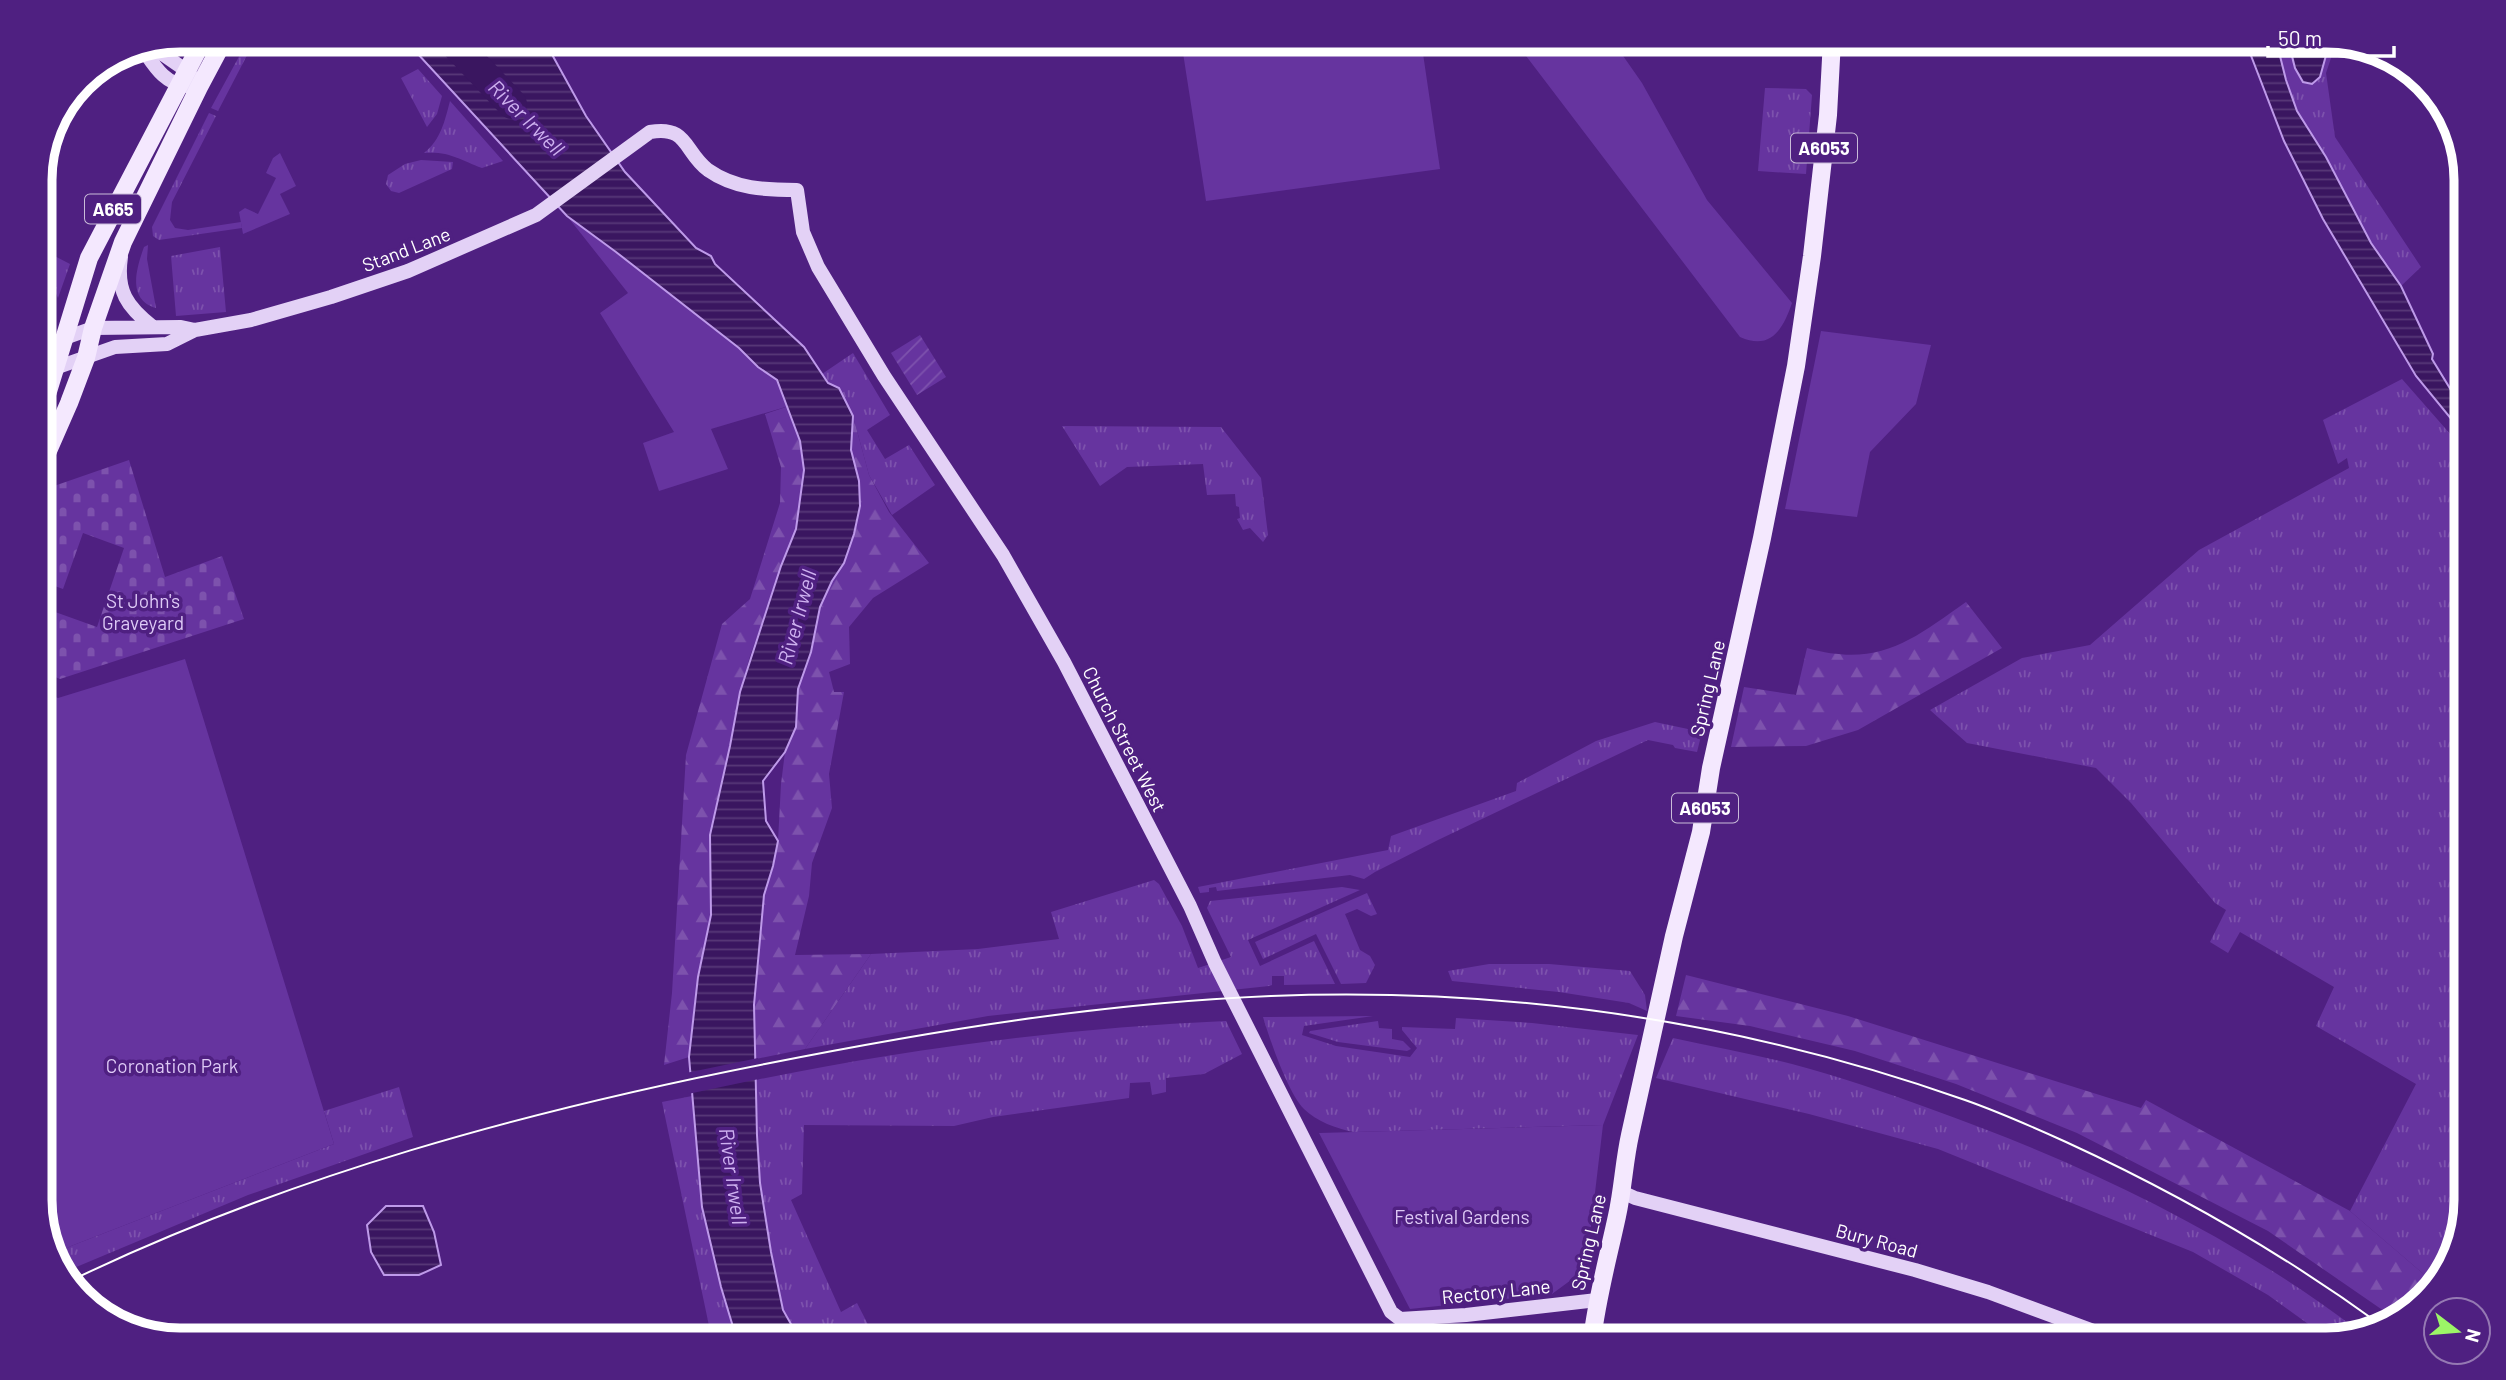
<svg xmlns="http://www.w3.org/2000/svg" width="2506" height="1380" viewBox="0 0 2506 1380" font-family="Barlow,sans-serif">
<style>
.grass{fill:url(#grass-tufts)}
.forest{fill:url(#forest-firs)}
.cemetery{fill:url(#cemetery-stones);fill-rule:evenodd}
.park{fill:#66349f}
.garden{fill:url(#garden-furrows)}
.water{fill:url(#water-rules);stroke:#be9aea;stroke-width:2}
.pier{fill:#4f2081}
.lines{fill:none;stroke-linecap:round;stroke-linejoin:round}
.river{stroke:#3a1660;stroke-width:30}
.secondary{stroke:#e3d1f6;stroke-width:14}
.primary{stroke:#f4e8fe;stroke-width:18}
.tram{stroke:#fff;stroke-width:2}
.labels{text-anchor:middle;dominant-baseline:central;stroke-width:7;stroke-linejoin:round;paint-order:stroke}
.shield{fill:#4f2081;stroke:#cabcd9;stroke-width:2}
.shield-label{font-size:18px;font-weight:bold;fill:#fff}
.street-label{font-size:19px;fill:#fff;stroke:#4f2081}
.park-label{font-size:19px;fill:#decaf6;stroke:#4f2081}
.water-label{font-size:21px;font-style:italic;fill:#ceb1f0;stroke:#4f2081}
.rim{fill:none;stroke:#fff;stroke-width:9}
</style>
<defs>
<pattern id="grass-tufts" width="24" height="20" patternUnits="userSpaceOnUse" patternTransform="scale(1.75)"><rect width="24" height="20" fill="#66349f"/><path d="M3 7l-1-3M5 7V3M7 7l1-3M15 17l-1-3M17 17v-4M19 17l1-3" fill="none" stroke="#7d52ad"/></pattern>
<pattern id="forest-firs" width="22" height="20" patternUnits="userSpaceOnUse" patternTransform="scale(1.75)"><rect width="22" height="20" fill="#66349f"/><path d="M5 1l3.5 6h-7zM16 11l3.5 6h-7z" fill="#7d52ad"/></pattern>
<pattern id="cemetery-stones" width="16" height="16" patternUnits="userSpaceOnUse" patternTransform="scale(1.75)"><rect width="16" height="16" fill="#66349f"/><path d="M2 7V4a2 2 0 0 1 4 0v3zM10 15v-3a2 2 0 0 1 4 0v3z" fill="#7d52ad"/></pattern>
<pattern id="garden-furrows" width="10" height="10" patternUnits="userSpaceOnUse" patternTransform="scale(1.75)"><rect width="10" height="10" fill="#66349f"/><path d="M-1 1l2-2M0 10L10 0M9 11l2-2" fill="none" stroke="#7d52ad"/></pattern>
<pattern id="water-rules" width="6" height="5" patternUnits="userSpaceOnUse" patternTransform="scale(1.75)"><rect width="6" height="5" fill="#3a1660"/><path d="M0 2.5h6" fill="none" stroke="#583978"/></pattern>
</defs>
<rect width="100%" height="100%" fill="#4f2081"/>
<path class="grass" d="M248 40H255L218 111 211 108Z
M2276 40H2288L2295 68 2303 82 2320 76 2330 41 2336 43 2326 73 2335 137 2421 267 2401 286 2371 243 2326 158 2297 111 2286 80Z
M418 69 442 96 437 114 427 127 401 78Z
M1765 88 1806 89 1812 95 1806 174 1758 171Z
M450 101 503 161 482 168C460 160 450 151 424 153 441 140 445 120 450 101Z
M209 113 216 116 172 202 170 220 175 228 188 230 241 222 242 228 159 240 153 236 152 227Z
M421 160 453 162 452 169 399 193 391 191 386 184 388 175 405 164Z
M148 245 147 259 156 308C126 299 137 267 144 247Z
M220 247 226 312 176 316 171 256Z
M41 249 70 264 58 298 47 272 41 265Z
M853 353 890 415 867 430 885 459 909 445 935 485 892 515 869 475 853 416 822 374Z
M2402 379 2466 452V878L2461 897 2455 1018 2466 1088V1200L2447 1270 2434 1283 2350 1211 2416 1084 2316 1026 2334 987 2240 932 2228 953 2210 942 2226 910 2215 903 2131 803 2096 768 1967 743 1930 710 2022 658 2090 645 2199 550 2349 468 2347 458 2338 464 2323 420Z
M1062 426 1221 427 1261 478 1268 535 1263 542 1250 528 1243 530 1237 519 1240 518 1239 507 1236 506 1235 494 1207 495 1203 464 1127 467 1100 486Z
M1655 722 1702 732 1697 752 1675 748 1673 745 1648 740 1438 840 1375 872 1364 879 1350 875 1217 891 1216 887 1209 888V892L1200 893 1198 887 1388 850 1391 836 1516 791 1517 783 1596 741Z
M1154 880 1159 884 1182 926 1198 968 1231 957 1207 908 1210 901 1342 887 1360 890 1248 940 1260 966 1314 941 1335 984 1284 985V976H1272V985L1269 986 988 1016 805 1049 871 954 978 949 1059 939 1051 912Z
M1367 893 1377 914 1371 916 1357 909 1345 914 1360 950 1370 956 1375 965 1366 983 1341 984 1316 934 1263 959 1255 942Z
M1489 964H1549L1630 971 1645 995 1647 1011 1629 1003 1559 992 1452 981 1448 971Z
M1373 1016 1304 1026 1302 1035 1336 1046 1410 1057 1417 1048 1402 1030V1027L1455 1029 1456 1018 1532 1023 1638 1035 1603 1125 1354 1132C1337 1129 1316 1121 1304 1109 1288 1093 1270 1040 1263 1017Z
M1226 1021 1242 1054 1204 1074 1166 1078V1092L1152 1095 1150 1082 1130 1083 1129 1098 993 1117 954 1126 804 1125 802 1194 791 1200 841 1312 857 1303 876 1340H800L783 1310 771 1252 760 1183 756 1080C911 1048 1068 1028 1226 1021Z
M1378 1021 1379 1028 1392 1029V1039L1403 1041 1411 1049 1407 1051 1338 1042 1309 1033 1310 1031Z
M1673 1038C1713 1047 1753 1054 1792 1064 1838 1076 1884 1092 1928 1108 2080 1162 2230 1233 2359 1331L2329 1339 2268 1295 2193 1252 1938 1149 1809 1114 1656 1078Z
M399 1087 413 1137 248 1195 62 1273 55 1255 71 1246 334 1144 324 1111Z
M692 1096 702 1207 721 1287 737 1340H712L662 1102Z"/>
<path class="forest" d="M789 406 800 441 804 470 796 529 750 656 740 692 730 746 720 787 710 835 711 915 698 977 689 1057 664 1065 672 993 686 755 722 624 750 599 780 503 781 467 765 414Z
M853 416 869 475 889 512 929 563 873 598 849 627 850 664 829 672 834 692H844L829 774 832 808 812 863 809 896 795 955 871 954 805 1049 756 1059 754 1005 760 930 764 895 773 866 778 841 781 784 785 752 796 727 798 689 811 652 820 607 832 581 844 563 859 481 851 450Z
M1966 602 2002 648 1858 730 1806 746 1731 747 1744 687 1796 695 1807 648C1878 668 1911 641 1966 602Z
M2466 878V1088L2455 1019 2461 897Z
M1686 975 1848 1016 2141 1108 2146 1100 2350 1211 2434 1283 2397 1320 2268 1231 2077 1133 1956 1084 1855 1051 1750 1026 1676 1016Z"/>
<path class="cemetery" d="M129 460 165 577 222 556 244 619 60 679 41 671V519L54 486ZM83 533 124 548 97 627 44 608 52 585 63 589Z"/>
<path class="park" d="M1181 40H1421L1440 169 1206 201Z
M1514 40H1612L1642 83 1707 200 1792 303C1783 329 1771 351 1740 337Z
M280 153 296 186 280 194 290 214 243 234 239 212 245 208 258 214 276 178 266 173 273 158Z
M567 216 616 252 739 348 758 367 777 380 789 406 711 429 728 469 659 491 643 443 674 432 600 313 628 293Z
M1821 331 1931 345 1916 404 1870 452 1857 517 1785 509Z
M185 659 334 1144 71 1246 55 1255 41 1209V691L58 698Z
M1603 1125 1586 1269 1552 1294 1410 1309 1319 1133Z"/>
<path class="garden" d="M920 335 946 377 917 395 891 353Z"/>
<path class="water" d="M405 40H439L481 76 491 73 482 49 473 40H544L586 116 625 172 696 248 711 256 715 264 804 347 828 383 839 388 853 416 851 450 859 481 860 506 854 534 844 563 832 581 820 607 811 652 798 689 796 727 785 752 763 781 766 821 778 841 773 866 764 895 754 1005 757 1135 760 1183 771 1252 783 1310 800 1340H737L721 1287 702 1207 689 1057 698 977 711 915 710 835 730 746 740 692 781 566 796 529 804 470 800 441 777 380 758 367 739 348 616 252 567 216Z
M2245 40H2276L2286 80 2297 111 2326 157 2371 243 2401 286 2433 354 2432 359 2451 390 2466 380V437L2416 376 2323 219 2284 141Z
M2288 40 2330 41 2320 77 2312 84 2303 82 2295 68Z
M386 1206H423L434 1232 441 1265 419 1275H384L371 1252 367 1225Z"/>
<path class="pier" d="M758 1058 759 1079 688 1094 686 1073Z"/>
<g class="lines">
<path class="river" d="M451 40 512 104"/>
<path class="secondary" d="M151 46 187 71 192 77
M142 48C154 65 164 84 187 86
M121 257C116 291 127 307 153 327
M41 351 62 339 93 328 181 327 195 330
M41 373 115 347 167 344 195 330 251 320 331 297 408 271 536 215 650 132C688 125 684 152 708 170 735 189 765 190 797 190L803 232 818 267 884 376 1003 555 1064 662 1190 906 1215 963 1391 1312 1400 1319 1466 1315 1597 1300
M1622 1192 1635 1198 1915 1270 1988 1292 2118 1340"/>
<path class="primary" d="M41 414 89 258 203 40
M41 467 69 403 86 358 93 328 123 242 199 87 224 40
M1592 1340C1597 1297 1608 1258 1617 1216 1623 1189 1624 1162 1630 1135L1674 936 1701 832 1711 768 1762 538 1796 366 1812 256 1828 115 1832 40"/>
<path class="tram" d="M70 1281C290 1175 526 1111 765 1064 932 1031 1100 1003 1271 996 1507 987 1742 1021 1965 1100 1999 1112 2033 1127 2066 1142 2177 1193 2282 1253 2381 1325"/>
</g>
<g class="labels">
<g class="shield">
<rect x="1791" y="133.5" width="66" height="29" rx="5"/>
<rect x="85" y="194.5" width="56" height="29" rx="5"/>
<rect x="1672" y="793.5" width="66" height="29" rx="5"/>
</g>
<g class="shield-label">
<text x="1824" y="148">A6053</text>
<text x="113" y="209">A665</text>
<text x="1705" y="808">A6053</text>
</g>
<g class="street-label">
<text transform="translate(406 249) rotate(-21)">Stand Lane</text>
<text transform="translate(1707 688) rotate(-77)">Spring Lane</text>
<text transform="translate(1125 739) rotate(63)">Church Street West</text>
<text transform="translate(1877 1240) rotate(15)">Bury Road</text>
<text transform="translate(1588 1242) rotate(-77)">Spring Lane</text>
<text transform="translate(1496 1291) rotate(-6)">Rectory Lane</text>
</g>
<g class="park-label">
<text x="143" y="600">St John's<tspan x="143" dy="22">Graveyard</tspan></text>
<text x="172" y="1065">Coronation Park</text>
<text x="1462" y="1216">Festival Gardens</text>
</g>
<g class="water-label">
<text transform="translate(527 117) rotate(45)">River Irwell</text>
<text transform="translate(796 617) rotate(-75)">River Irwell</text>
<text transform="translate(734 1176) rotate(82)">River Irwell</text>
</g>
</g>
<path d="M0 0H2506V1380H0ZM180 52H2326A128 128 0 0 1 2454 180V1200A128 128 0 0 1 2326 1328H180A128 128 0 0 1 52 1200V180A128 128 0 0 1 180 52Z" fill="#4f2081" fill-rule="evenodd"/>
<path class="rim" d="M180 52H2326A128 128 0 0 1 2454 180V1200A128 128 0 0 1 2326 1328H180A128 128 0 0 1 52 1200V180A128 128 0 0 1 180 52Z"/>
<g transform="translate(2457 1331) rotate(106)"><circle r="33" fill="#4f2081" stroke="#9579b3" stroke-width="2"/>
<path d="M0-5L12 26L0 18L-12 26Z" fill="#9cf567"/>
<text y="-10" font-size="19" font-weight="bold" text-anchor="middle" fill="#ffffff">N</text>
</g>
<path d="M2268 46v10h126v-10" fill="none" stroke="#ffffff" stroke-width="3.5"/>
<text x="2278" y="46" font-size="21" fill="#ffffff" stroke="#4f2081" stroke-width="5" paint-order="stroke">50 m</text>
</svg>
